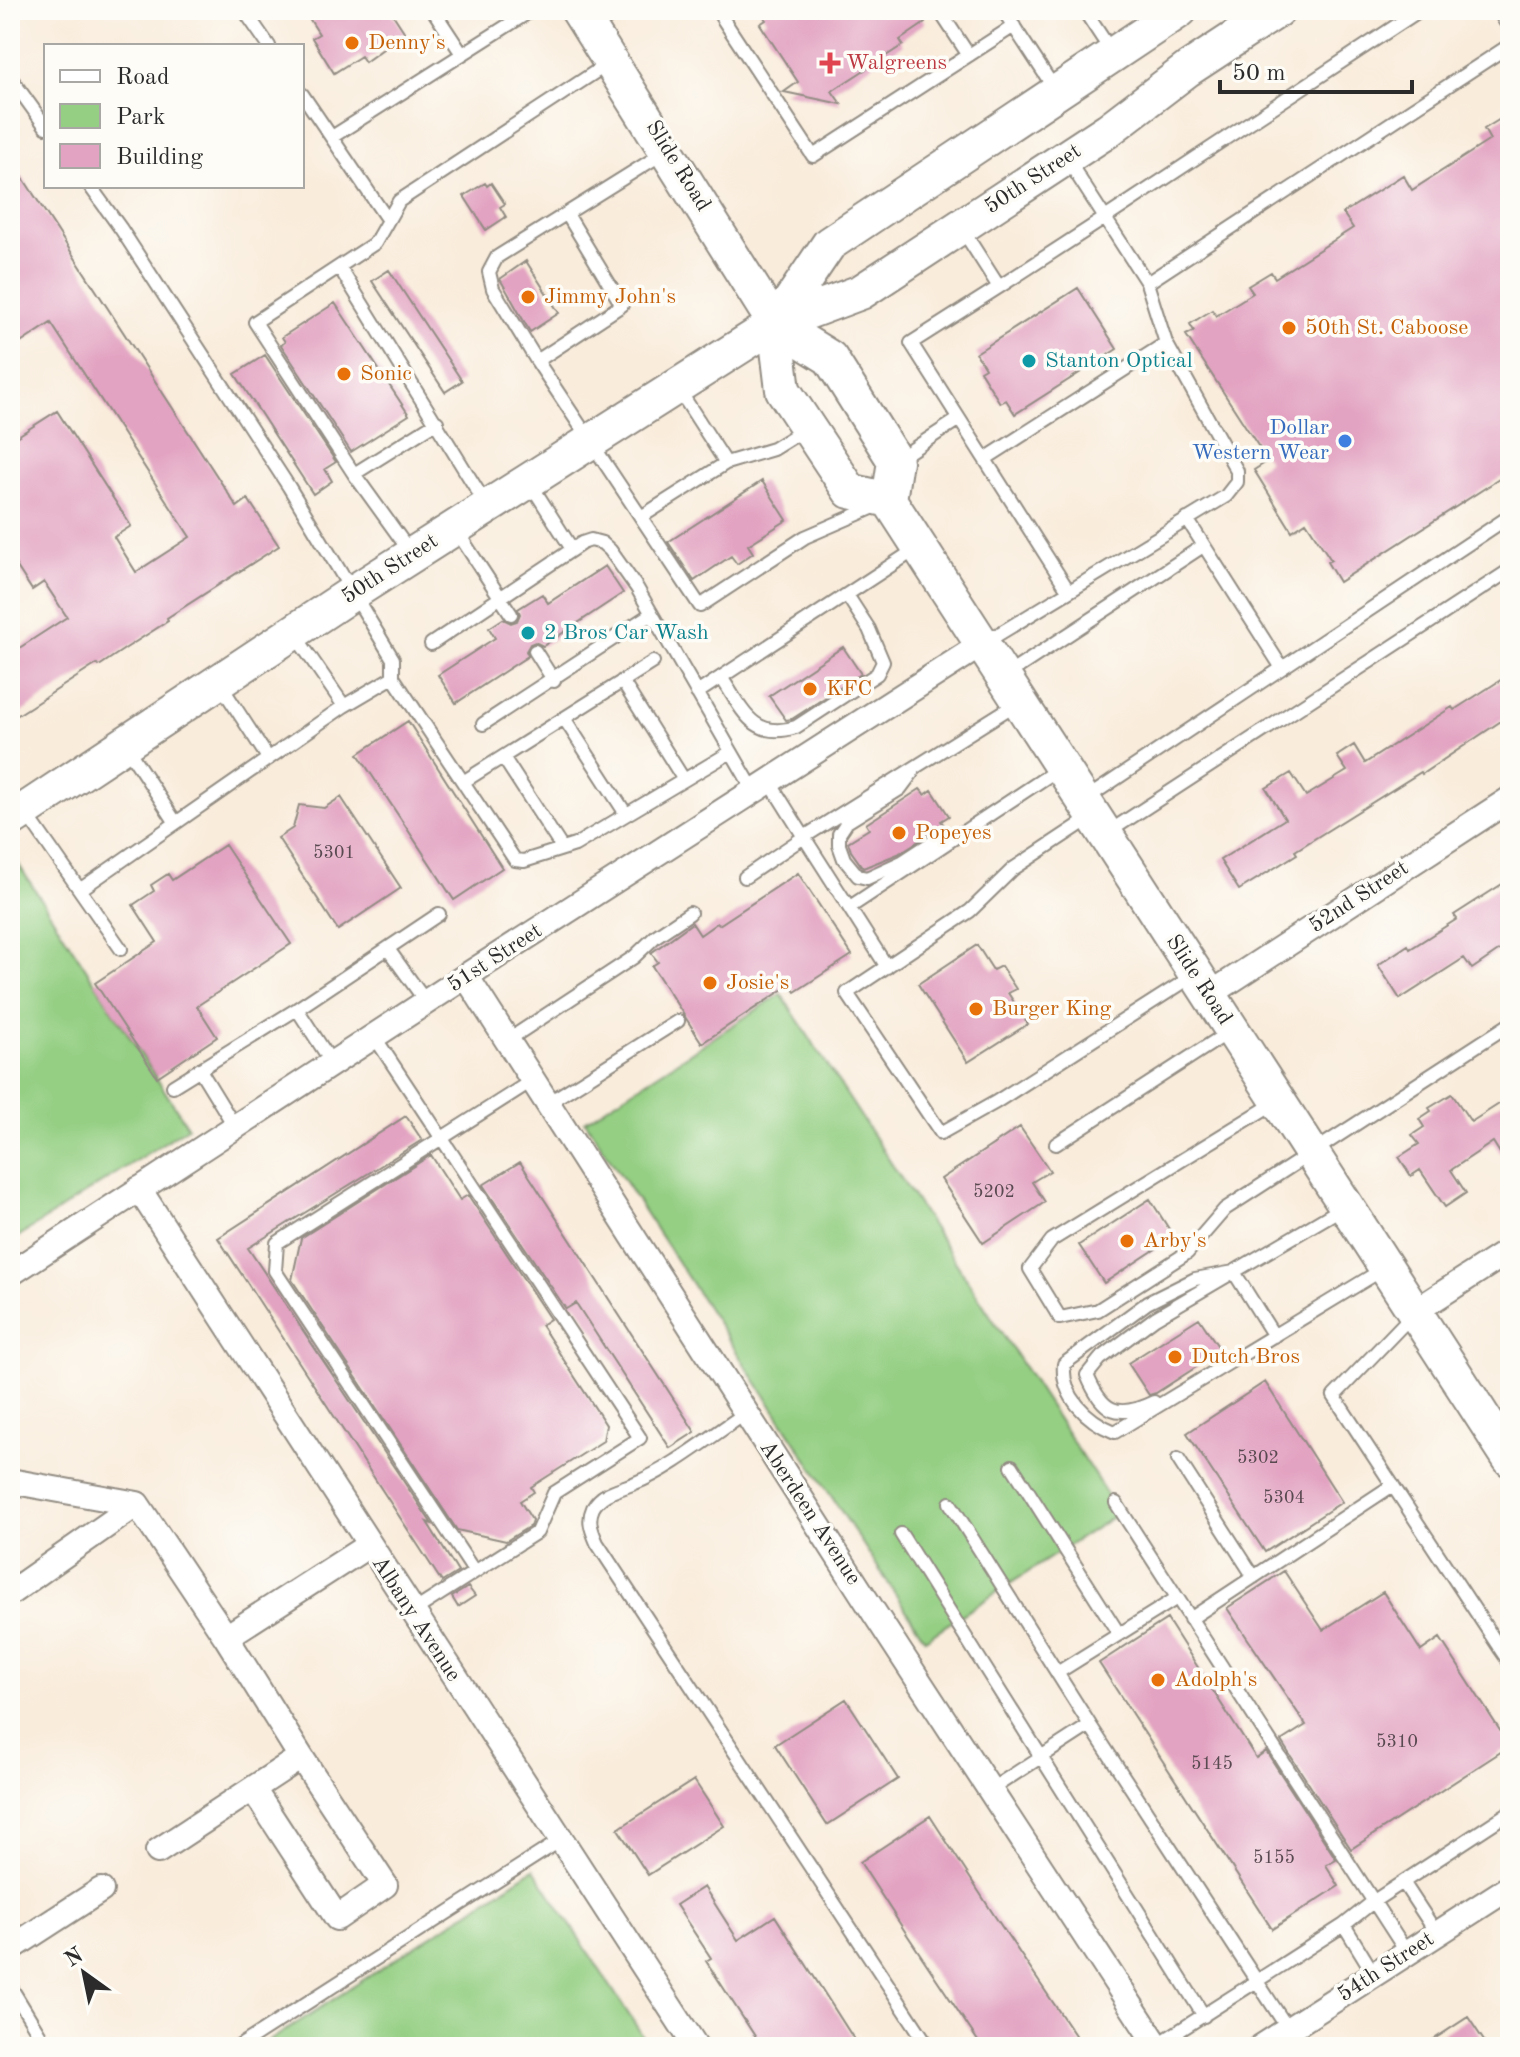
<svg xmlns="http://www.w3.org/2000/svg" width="1520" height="2057" viewBox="0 0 1520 2057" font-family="'Old Standard TT',serif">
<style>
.green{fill:#94cf83;stroke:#607d57;stroke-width:2}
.building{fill:#e2a2c1}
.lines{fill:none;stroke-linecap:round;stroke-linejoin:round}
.lane-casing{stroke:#928c83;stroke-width:16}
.street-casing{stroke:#928c83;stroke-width:28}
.secondary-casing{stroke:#928c83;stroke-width:38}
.lane{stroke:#fff;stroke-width:12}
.street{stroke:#fff;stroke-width:24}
.secondary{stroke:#fff;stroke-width:34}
.food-dot{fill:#e8710a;stroke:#fdfcf7;stroke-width:3}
.health-dot{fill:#e0444e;stroke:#fdfcf7;stroke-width:3}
.culture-dot{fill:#0f9aa8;stroke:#fdfcf7;stroke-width:3}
.shop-dot{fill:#3f7fe0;stroke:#fdfcf7;stroke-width:3}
.labels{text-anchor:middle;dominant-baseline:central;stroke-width:7;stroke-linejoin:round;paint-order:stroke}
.number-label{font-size:18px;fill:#594950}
.food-label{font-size:22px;fill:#c56008;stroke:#fdfcf7;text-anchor:start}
.health-label{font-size:22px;fill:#be3a42;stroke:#fdfcf7;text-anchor:start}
.street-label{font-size:22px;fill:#2b2b2b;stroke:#fdfcf7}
.culture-label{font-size:22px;fill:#0d838f;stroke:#fdfcf7;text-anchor:start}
.shop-label{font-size:22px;fill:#366cbe;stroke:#fdfcf7;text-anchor:end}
</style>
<rect width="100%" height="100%" fill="#fdfcf7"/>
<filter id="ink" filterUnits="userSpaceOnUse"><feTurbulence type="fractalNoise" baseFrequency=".0125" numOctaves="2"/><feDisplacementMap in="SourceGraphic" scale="16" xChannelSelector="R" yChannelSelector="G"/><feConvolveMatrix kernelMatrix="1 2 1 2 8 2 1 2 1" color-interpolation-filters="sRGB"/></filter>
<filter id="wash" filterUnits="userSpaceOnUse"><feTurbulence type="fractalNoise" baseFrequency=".006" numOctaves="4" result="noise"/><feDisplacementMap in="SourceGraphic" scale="32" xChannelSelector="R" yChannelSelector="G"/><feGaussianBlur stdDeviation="1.8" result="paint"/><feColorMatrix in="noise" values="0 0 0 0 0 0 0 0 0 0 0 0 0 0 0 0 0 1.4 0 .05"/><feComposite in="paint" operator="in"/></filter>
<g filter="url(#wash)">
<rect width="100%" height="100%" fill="#f9ecdb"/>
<path class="green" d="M17 862 188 1127 10 1242V867Z
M781 994 1119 1513 925 1639 585 1121Z
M534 1869 650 2047H260Z"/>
<g id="blocks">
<path class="building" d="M304 10H390L405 33 365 62 361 56 334 73 312 38 319 34Z
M760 10H917L925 23 900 40 903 45 832 91 841 104 784 92 798 82 760 24 766 20Z
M1510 113V472L1339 582 1327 562 1331 560 1306 522 1292 531 1254 470 1268 461 1186 335 1194 331 1190 324 1212 310 1216 316 1253 293 1248 286 1271 272 1275 278 1353 228 1343 213 1403 175 1412 190 1490 140 1484 129Z
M10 158 237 507 248 499 279 546 167 618 168 621 126 648 99 666 97 664 10 720V654L67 617 44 582 32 590 10 556V441L57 411 131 526 114 537 136 572 190 537 51 323 10 350Z
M485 183 487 186 491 183 505 204 500 207 506 217 486 230 464 196Z
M526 261 559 313 530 332 500 279Z
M389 270 462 381 445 392 372 281Z
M1078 288 1117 349 1015 414 1006 400 1000 403 980 371 985 368 976 353Z
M335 303 409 415 351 452 281 345 285 342 282 337Z
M265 355 336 462 325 469 332 481 313 494 235 374Z
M762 481 787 520 748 545 753 553 737 564 731 556 694 581 668 542Z
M605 566 623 593 543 646 535 642 530 644 526 651 528 656 456 703 438 675 495 638 489 628 503 619 511 623 517 621 520 614 518 609 542 594 548 603Z
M843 647 861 674 792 719 786 720 769 696Z
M1510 674V715L1422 774 1421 772 1295 851 1297 854 1239 890 1220 860 1285 819 1266 788 1291 773 1306 796 1347 771 1337 756 1354 745 1365 763 1452 707 1454 710Z
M408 721 502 868 454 900 358 754Z
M920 789 925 795 932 790 949 816 941 821 944 825 898 854 863 868 851 851 848 842 869 829 866 824Z
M341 797 401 888 338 930 278 838 293 828 299 805 324 808Z
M225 845 291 944 197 1006 217 1037 157 1077 95 983 157 942 133 905 154 891 151 885 168 874 172 880Z
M798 873 852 955 795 992 790 985 702 1043 652 966 658 962 651 953 692 923 700 935 717 923 719 925Z
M1510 879V943L1472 969 1464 958 1400 999 1378 965 1408 945 1410 949 1457 919 1454 915Z
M977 945 993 970 1001 966 1016 989 1008 993 1028 1024 968 1062 918 984Z
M1452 1094 1471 1122 1510 1097V1169L1493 1142 1451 1170 1466 1193 1445 1207 1420 1170 1411 1176 1399 1157 1419 1144 1412 1135 1424 1127 1419 1119 1431 1111 1429 1108Z
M406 1116 422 1140 248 1248 432 1524 427 1522 458 1572 442 1582 218 1238Z
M1020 1127 1050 1171 1032 1182 1045 1202 983 1243 941 1179Z
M431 1155 460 1200 468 1195 550 1319 541 1325 606 1425 603 1441 531 1487 534 1492 520 1501 532 1520 530 1526 506 1541 457 1530 292 1280 301 1238Z
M520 1162 695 1432 670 1448 576 1303 566 1309 483 1185Z
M1150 1199 1174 1237 1104 1283 1079 1245Z
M1199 1318 1221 1351 1156 1393 1149 1395 1128 1363Z
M1265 1382 1342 1502 1265 1552 1187 1433Z
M1284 1571 1323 1630 1383 1592 1421 1651 1440 1638 1510 1746 1351 1849 1281 1741 1306 1725 1227 1608Z
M468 1587 475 1596 458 1607 452 1597Z
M1167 1619 1256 1758 1266 1751 1336 1859 1326 1865 1339 1886 1272 1929 1099 1663Z
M846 1699 898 1779 827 1825 775 1745Z
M694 1780 724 1826 648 1875 618 1829Z
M930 1816 994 1915 1083 2047H982L906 1933 860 1862Z
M704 1887 738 1940 775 1916 859 2047H762L706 1961 711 1958 676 1905Z
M1468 2017 1488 2047H1422Z"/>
</g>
</g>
<g filter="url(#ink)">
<use href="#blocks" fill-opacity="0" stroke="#928c83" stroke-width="2"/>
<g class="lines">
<g class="lane-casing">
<path id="lane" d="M244 10 269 46
M433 10 462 54
M717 10 813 156 1014 26
M939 10 968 54
M1003 10 1056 91
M1084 10 1113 54
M1498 10 1510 29
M593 27 620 10
M10 77 46 127
M302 94 387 219
M332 137 532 10
M665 152 497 257 489 272 493 289 537 361 700 606 805 537 879 505
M90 186 121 229 289 487 393 659V677L515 860 524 861 575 845 731 752
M962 229 999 287 911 343 1068 590
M340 268 487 506
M1147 283 1510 45
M999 287 1105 218 1067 159
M537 361 622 305 567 214
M898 459 959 419
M985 459 1166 343
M726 463 773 449 807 428
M354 474 437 422
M530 483 572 549
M641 517 726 463 679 390
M1187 519 1282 668
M456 530 511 614
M411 553 354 474 255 322 375 243 399 201 609 63
M295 635 344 706 393 677
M984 643 1226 496 1237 482V471L1166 343 1147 283 1105 218 1420 10
M431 644 582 543 591 540 602 543 610 550 637 588 754 791
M535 651 554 681
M1005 676 1203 546
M721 677C742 708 752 741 796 727L877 674 883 662 869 629 847 595
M622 681 684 780
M220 684 268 758
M697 693 916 549
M564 718 626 814
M483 724 651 614
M125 745 176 823
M503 757 562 848
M912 773 900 789 847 822 839 834V845L844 859 858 876 867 878 902 862 945 834 959 835
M769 781 804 837 1019 702
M463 782 653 662
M1087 798 1510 516
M26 813 121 949
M1090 818 1013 869 970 911 847 993 941 1133 996 1102 1193 976
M1107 833 1510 570
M745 877 804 837 887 967
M81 889 344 706
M850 907 1060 768
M388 949 426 1002
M297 1009 332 1063
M374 1036 640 1438 554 1493 537 1532 412 1612
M508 1040 634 957 656 936 690 913
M200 1070 235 1127
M173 1086 297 1009 439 914
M1276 1102 1052 1240 1030 1269 1060 1318 1098 1310 1187 1253 1225 1209 1510 1024
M548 1103 678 1021
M1056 1144 1229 1032
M1234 1272 1195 1279 1147 1303 1064 1364C1061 1396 1087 1421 1115 1432L1385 1268
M1234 1272 1274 1336
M1413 1314 1334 1396 1501 1650
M1154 1402C1117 1420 1102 1412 1087 1375L1100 1359 1155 1318 1344 1207
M746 1413C714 1434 669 1470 635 1483 619 1490 603 1491 593 1508 587 1521 592 1531 597 1543L929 2047
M1178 1459 1254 1577
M1012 1466 1119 1634
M950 1503 1090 1725
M1116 1503 1407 1953
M901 1534 1204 2016
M474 1571 275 1271 277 1243 533 1080
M1190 1619 1393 1485
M1510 1643 1501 1650 1510 1663
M1057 1673 1177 1598
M990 1790 1090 1725 1288 2029
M1403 1882 1437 1934
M1344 1925 1374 1901 1510 1812
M10 1986 47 2047
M1157 2045 1344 1925 1374 1974
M238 2047 561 1840"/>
</g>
<g class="street-casing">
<path id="street" d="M466 976 875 1614 1158 2047
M1209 995 1510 799
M139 1189 696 2047
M10 1274 466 976 981 645
M1414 1312 1510 1250
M10 1481 137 1504 226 1637 369 1545
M10 1593 137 1504
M253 1789 337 1918 385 1885 301 1757
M158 1851 301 1757 226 1637
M10 1949 101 1890
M1261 2047 1510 1887"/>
</g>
<g class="secondary-casing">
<path id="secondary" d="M578 10 775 324 783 390 850 491 889 500
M775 324 830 358 895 461 889 500 1510 1459
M775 324 829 244 1180 10
M10 820 354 592 775 324 861 292 1108 130 1188 69 1278 10"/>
</g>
<use href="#lane" class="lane"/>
<use href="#street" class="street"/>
<use href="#secondary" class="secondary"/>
</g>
</g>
<g class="food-dot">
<circle cx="352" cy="43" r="8"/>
<circle cx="528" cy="297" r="8"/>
<circle cx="1289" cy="328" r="8"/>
<circle cx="344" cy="374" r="8"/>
<circle cx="810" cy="689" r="8"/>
<circle cx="899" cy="833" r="8"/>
<circle cx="710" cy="983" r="8"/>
<circle cx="976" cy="1009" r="8"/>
<circle cx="1127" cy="1241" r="8"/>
<circle cx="1175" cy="1357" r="8"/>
<circle cx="1158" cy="1680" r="8"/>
</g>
<path class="health-dot" d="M826 51h8v8h8v8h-8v8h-8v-8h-8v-8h8z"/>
<g class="culture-dot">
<circle cx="1029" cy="361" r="8"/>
<circle cx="528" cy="633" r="8"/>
</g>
<circle class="shop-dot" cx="1345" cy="441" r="8"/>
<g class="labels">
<g class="number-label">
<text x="334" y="853">5301</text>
<text x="994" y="1192">5202</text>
<text x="1258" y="1458">5302</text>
<text x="1284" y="1498">5304</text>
<text x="1397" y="1742">5310</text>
<text x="1212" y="1764">5145</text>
<text x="1274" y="1858">5155</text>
</g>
<g class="food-label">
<text x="368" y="43">Denny's</text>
<text x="544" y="297">Jimmy John's</text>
<text x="1305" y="328">50th St. Caboose</text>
<text x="360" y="374">Sonic</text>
<text x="826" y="689">KFC</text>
<text x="915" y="833">Popeyes</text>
<text x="726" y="983">Josie's</text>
<text x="992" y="1009">Burger King</text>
<text x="1143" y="1241">Arby's</text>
<text x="1191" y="1357">Dutch Bros</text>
<text x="1174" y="1680">Adolph's</text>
</g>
<g class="health-label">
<text x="846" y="63">Walgreens</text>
</g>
<g class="street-label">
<text transform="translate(678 166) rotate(58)">Slide Road</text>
<text transform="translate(1033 179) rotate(-33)">50th Street</text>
<text transform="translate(390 569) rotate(-33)">50th Street</text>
<text transform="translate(1359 897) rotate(-33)">52nd Street</text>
<text transform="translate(495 958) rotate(-33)">51st Street</text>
<text transform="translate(1199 980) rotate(57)">Slide Road</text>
<text transform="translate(810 1513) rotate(57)">Aberdeen Avenue</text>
<text transform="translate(416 1619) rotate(57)">Albany Avenue</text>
<text transform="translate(1386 1967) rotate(-33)">54th Street</text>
</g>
<g class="culture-label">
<text x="1045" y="361">Stanton Optical</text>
<text x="544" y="633">2 Bros Car Wash</text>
</g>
<g class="shop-label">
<text x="1329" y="428">Dollar<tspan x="1329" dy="25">Western Wear</tspan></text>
</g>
</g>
<rect width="1520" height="2057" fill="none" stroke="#fdfcf7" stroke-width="40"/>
<rect x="44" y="44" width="260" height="144" fill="#fdfcf7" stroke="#a9a8a5" stroke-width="2"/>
<rect x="60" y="70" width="40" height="12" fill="#ffffff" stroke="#a9a8a5" stroke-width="2"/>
<text x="116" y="84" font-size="24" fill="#2b2b2b">Road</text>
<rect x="60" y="104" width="40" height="24" fill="#94cf83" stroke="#a9a8a5" stroke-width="2"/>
<text x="116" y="124" font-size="24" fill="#2b2b2b">Park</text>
<rect x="60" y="144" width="40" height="24" fill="#e2a2c1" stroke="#a9a8a5" stroke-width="2"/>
<text x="116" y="164" font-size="24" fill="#2b2b2b">Building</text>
<g transform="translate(84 1973) rotate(327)" stroke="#fdfcf7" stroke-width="6" paint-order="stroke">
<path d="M0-6L14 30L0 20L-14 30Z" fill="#2b2b2b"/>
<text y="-12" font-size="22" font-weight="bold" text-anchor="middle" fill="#2b2b2b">N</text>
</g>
<path d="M1220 80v12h192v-12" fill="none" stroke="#2b2b2b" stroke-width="4"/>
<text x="1232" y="80" font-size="24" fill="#2b2b2b" stroke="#fdfcf7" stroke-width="6" paint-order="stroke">50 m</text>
</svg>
